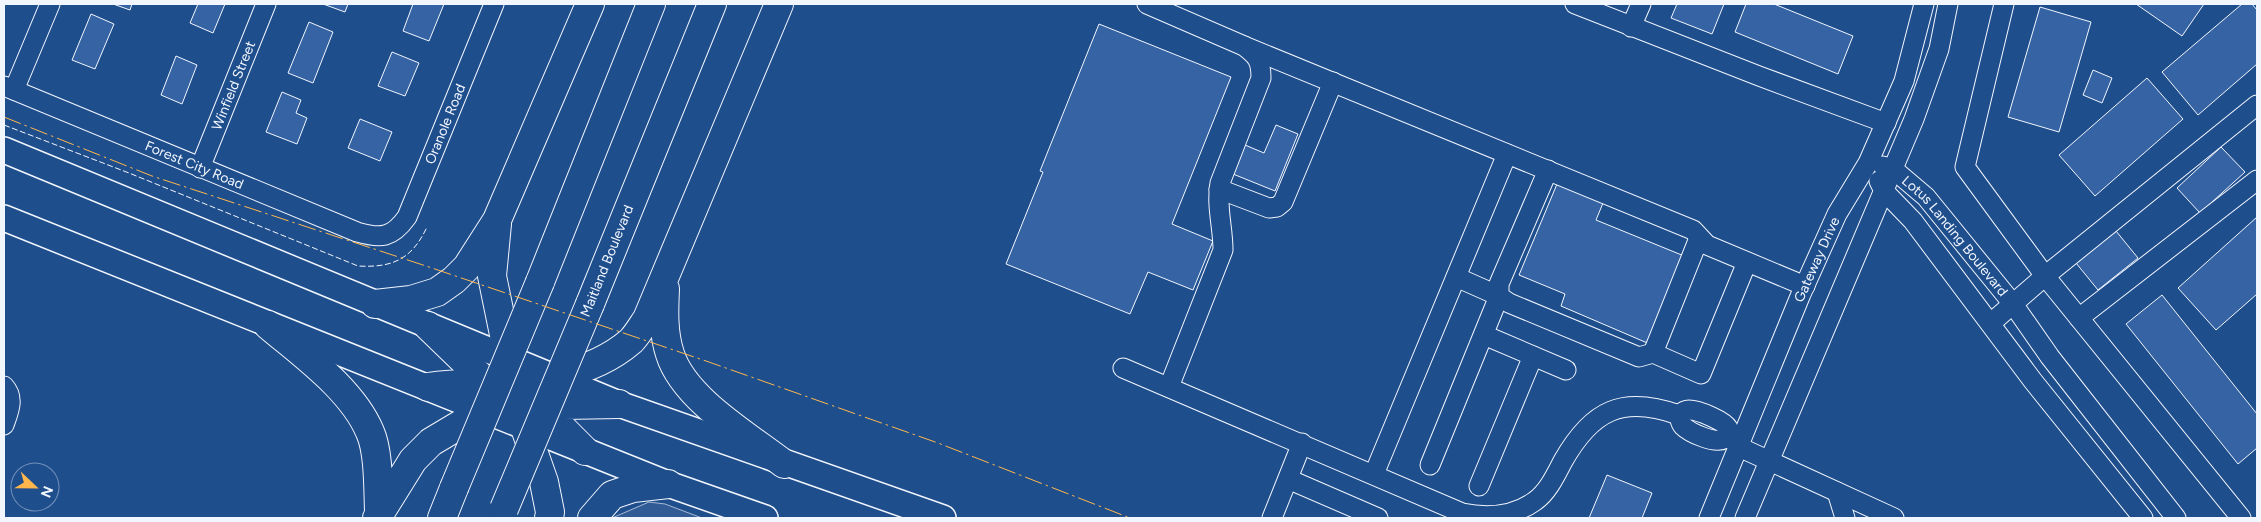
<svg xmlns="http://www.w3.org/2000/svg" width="2261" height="522" viewBox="0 0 2261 522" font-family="Figtree,sans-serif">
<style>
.built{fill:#305b95;stroke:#a8bbd7}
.building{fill:#3563a3;stroke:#f2f6ff}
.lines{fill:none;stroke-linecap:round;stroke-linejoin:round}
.minor-casing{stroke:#f2f6ff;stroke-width:21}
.major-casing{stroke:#f2f6ff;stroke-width:28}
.highway-casing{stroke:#f2f6ff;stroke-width:30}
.minor{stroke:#1f4e8c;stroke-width:19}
.major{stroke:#1f4e8c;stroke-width:25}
.highway{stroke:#1f4e8c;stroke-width:28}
.highway-bridge-casing{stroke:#f2f6ff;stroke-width:30;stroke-linecap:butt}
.highway-bridge{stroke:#1f4e8c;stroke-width:28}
.fence{stroke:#f2f6ff;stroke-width:1;stroke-dasharray:6 2.5;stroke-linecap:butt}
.power{stroke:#ffb74d;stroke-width:1;stroke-dasharray:18 4 2.5 4;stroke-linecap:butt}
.labels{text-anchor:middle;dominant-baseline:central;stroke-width:4;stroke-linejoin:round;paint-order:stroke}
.street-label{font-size:14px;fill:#f2f6ff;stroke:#1f4e8c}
</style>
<rect width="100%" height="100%" fill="#1f4e8c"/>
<path class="built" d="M649 502 665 504 702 518H612Z"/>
<path class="building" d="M113 4H132L130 10Z
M198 4H225L213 33 190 23Z
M323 4H348L345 12Z
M413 4H444L429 41 403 31Z
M1677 4H1724L1712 34 1671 18Z
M1746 4H1774L1853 36 1838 74 1735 32Z
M2136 4H2204L2182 36Z
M2242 4H2252L2257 10V64L2198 115 2162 72Z
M2040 7 2091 22 2059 132 2008 117Z
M91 14 114 24 95 69 72 60Z
M309 22 333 32 313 83 288 73Z
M1099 24 1231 77 1172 224 1213 241 1193 290 1148 272 1130 314 1006 264 1043 172 1040 171Z
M392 52 419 63 405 96 378 86Z
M176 56 197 65 182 104 161 95Z
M2093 70 2112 78 2102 103 2083 95Z
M2147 78 2183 119 2095 196 2059 155Z
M282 92 301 100 296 113 307 118 297 144 266 132Z
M360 119 392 132 380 161 348 148Z
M1276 125 1298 134 1275 191 1233 174 1245 145 1264 153Z
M2221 147 2245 172 2200 213 2177 188Z
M1557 184 1603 203 1596 220 1689 258 1652 345 1561 306 1565 294 1519 275Z
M2257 217V294L2216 330 2178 288Z
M2116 231 2138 258 2098 290 2076 263Z
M2162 295 2257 414V448L2238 464 2126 324Z
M1607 475 1652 493 1642 518H1589Z"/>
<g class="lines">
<g class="minor-casing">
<g id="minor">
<path d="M1147 4 1244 46C1257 56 1261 60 1261 78L1220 183C1216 206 1223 227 1223 250L1169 387"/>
<path d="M1575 4 1759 76 1886 123"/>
<path d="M2004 4 1965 167 2045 276 2241 518"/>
<path d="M1631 27 1641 4"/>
<path d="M1244 46 1693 230 1707 245 1805 286"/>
<path id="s1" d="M4 86 357 232C381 239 392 238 407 217L494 4"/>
<path d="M14 90 50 4"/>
<path id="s2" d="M1883 166 1893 169 1926 197 2013 304 2050 357 2176 518"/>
<path id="s3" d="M200 168 266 4"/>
<path d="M1548 170 1499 284V296L1509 303 1639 357 1653 353"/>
<path d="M1879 181 1884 191 1913 221 2033 381 2143 518"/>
<path d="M1219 189 1269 208 1277 207 1283 202 1333 82"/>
<path d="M1699 238 1653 353 1701 374 1747 262"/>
<path d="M2079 318 2257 180"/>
<path d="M1991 323 2045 276 2257 105"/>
<path d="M1484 335 1566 370"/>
<path d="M1123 368 1462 513C1487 518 1513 517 1535 501 1548 492 1556 474 1563 461 1592 410 1622 395 1679 415"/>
<path d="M4 386C15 398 9 411 4 425"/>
<path d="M1679 415C1682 412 1685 410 1689 410 1699 410 1724 421 1728 428V434L1739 447 1894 518"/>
<path d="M1679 415C1680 419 1680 423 1683 426 1690 433 1715 444 1724 439L1728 434"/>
<path d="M1430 465 1499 296 1456 277"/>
<path d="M1374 474 1507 154"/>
<path d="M1288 479 1378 518"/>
<path d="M1479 486 1533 356"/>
<path d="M1837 492 1845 518"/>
<path d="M1272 518 1302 443"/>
<path id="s4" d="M1709 518 1801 294 1837 214 1868 163 1904 81 1924 4"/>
<path d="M1745 518 1914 119 1939 49 1948 4"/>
</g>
</g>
<g class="major-casing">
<path id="major" d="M4 150 619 404 943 518
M4 218 668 484 765 518"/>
</g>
<g class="highway-casing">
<path id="highway" d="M497 224 492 276 509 359 522 381 539 405 585 451
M540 282 651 4
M665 289C664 310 663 333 670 354 684 399 748 436 784 464
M375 304 411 300 437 292 454 280 467 267 497 220 590 4
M590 304 712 4
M268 325C302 354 352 389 370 432 379 452 378 488 379 511
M428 326 488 384 525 428 544 482 550 512 549 518
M428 387C497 378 574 390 631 341 637 335 642 326 647 319L779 4
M377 518 413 460 431 442 483 411 509 406 619 404
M442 518 454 488
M592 518 612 495 633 488 668 484"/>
</g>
<use href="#minor" class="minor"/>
<use href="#major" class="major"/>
<use href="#highway" class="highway"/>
<g class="highway-bridge-casing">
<path id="highway-bridge" d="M454 488 540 282
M504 509 590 304"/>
</g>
<use href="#highway-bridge" class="highway-bridge"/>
<path class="fence" d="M4 125 129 173 358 266C393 268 412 259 427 227"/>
<path class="power" d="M4 117 152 176 426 266 706 361 938 443 1130 518"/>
</g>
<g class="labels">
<g class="street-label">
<text stroke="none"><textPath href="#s3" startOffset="89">Winfield Street</textPath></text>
<text stroke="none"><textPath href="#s1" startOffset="540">Oranole Road</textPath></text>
<text stroke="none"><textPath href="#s1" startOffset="206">Forest City Road</textPath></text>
<text stroke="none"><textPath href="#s2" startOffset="102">Lotus Landing Boulevard</textPath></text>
<text stroke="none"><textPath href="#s4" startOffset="280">Gateway Drive</textPath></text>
<text transform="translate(607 261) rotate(-68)">Maitland Boulevard</text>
</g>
</g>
<rect width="2261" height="522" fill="none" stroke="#f2f6ff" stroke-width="10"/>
<g transform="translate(35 487) rotate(112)"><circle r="24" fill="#1f4e8c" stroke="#7391ba"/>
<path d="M0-4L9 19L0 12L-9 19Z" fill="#ffb74d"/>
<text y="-8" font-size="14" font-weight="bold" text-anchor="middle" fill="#f2f6ff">N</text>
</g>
</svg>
